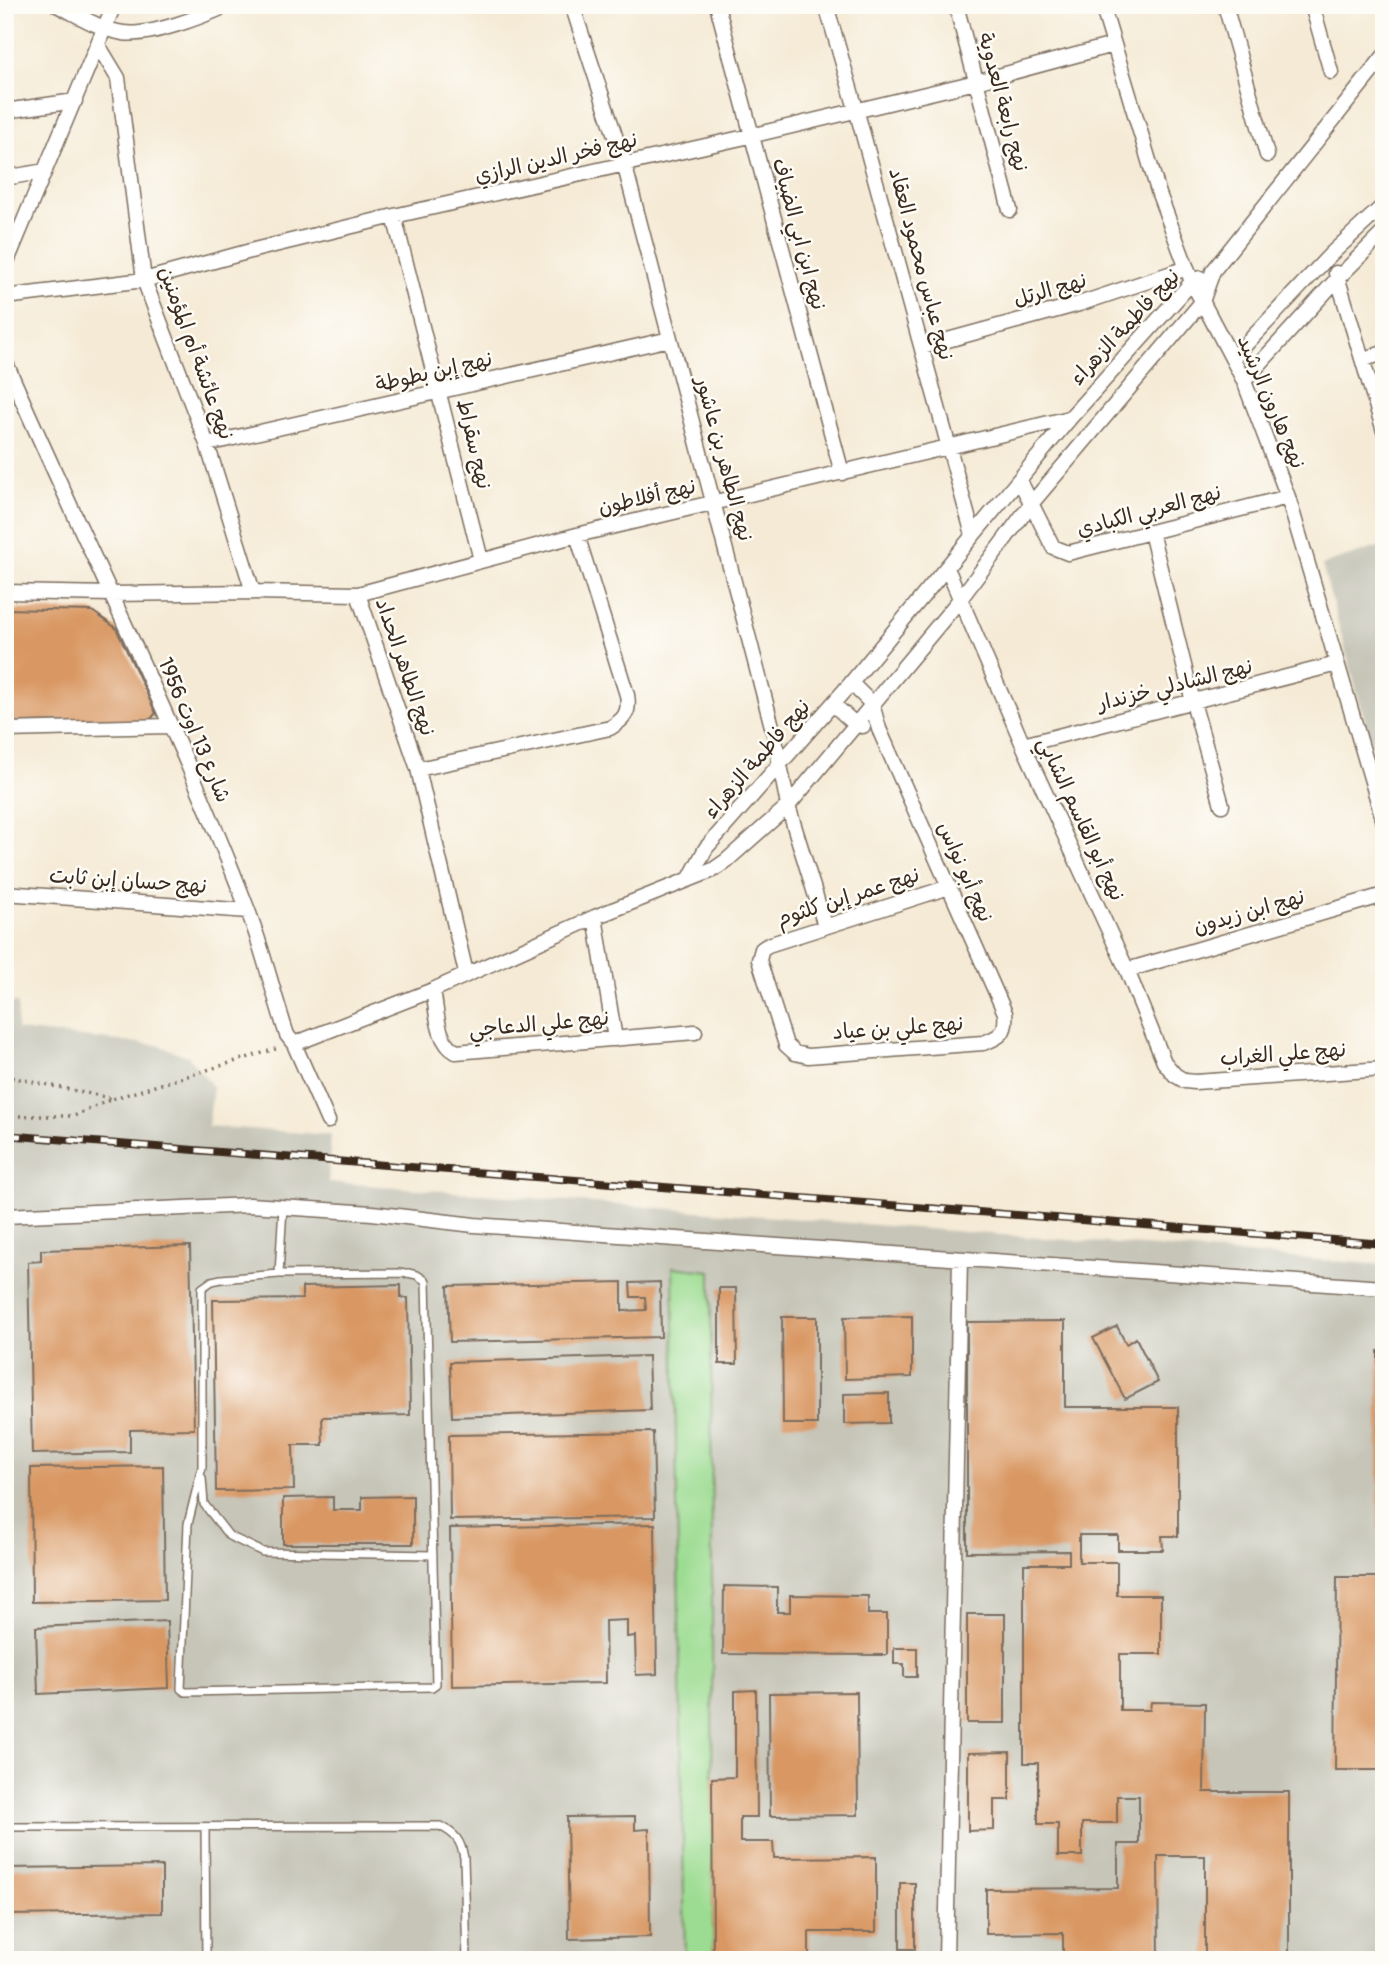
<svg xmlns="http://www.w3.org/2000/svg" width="1389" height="1965" viewBox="0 0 1389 1965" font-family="Pangolin,'Playpen Sans Arabic',sans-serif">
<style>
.industrial{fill:#c6c5b8}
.green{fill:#9cdc92;stroke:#6c8358;stroke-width:2}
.building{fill:#d99863}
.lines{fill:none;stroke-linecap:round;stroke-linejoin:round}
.lane-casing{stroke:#7c6d5e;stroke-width:10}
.street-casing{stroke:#7c6d5e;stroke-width:17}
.path{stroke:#7c6d5e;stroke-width:3.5;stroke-dasharray:2 5;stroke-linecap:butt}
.lane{stroke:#fff;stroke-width:7}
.street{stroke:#fff;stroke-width:14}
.rail-casing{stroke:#3b2a1e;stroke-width:8}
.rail{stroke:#fdfcf7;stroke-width:5;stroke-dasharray:16;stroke-linecap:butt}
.labels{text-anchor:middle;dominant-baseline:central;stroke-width:5;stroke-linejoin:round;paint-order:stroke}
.street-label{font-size:21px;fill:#3b2a1e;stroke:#fdfcf7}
</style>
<rect width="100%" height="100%" fill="#fdfcf7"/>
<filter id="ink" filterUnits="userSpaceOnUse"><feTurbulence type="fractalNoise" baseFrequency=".0143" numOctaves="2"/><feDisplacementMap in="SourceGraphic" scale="14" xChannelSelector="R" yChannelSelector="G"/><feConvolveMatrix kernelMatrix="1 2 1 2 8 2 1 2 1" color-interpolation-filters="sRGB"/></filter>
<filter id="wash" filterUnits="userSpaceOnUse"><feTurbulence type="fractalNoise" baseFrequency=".00686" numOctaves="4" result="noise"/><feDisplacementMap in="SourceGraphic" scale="28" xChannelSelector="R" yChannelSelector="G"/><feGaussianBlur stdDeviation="1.57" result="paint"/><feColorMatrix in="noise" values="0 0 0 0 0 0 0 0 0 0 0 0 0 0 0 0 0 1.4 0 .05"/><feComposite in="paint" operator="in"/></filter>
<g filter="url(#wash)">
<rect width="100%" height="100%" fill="#f5ead5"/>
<path class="industrial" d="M1384 545V789L1322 565Z
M5 1002 18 1003 17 1030 157 1045 188 1056 213 1087 208 1126 331 1135 328 1182 1384 1265V1960H5Z"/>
<path class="green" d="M673 1267 711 1271 713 1960H685Z"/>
<g id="blocks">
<path class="building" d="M5 609 92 611 116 628 156 713 149 721 5 722Z
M190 1246 194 1429 130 1430V1452L32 1454 28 1262 41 1261V1250Z
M622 1282V1311L646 1310 645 1297H631L630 1283 660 1282 661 1337 450 1342 448 1286Z
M401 1285V1298H408L410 1415 322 1417 323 1445H293L294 1490 216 1491 213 1300 302 1299V1287Z
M719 1288H736L737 1364H719Z
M912 1316V1377L845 1379 844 1317Z
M782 1317H817V1424H783Z
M1065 1321V1407H1178V1536H1162L1163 1550H1118V1535H1079V1562H1117V1595H1161V1654H1120V1710H1150L1151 1702 1205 1703 1204 1792H1289V1960H1205V1856H1158L1159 1960H1063V1933L986 1934V1889L1118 1888V1844H1139V1796H1117V1823H1082V1856H1058V1824H1038V1763H1024V1564H1069V1551L967 1552V1322Z
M1117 1326 1126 1344 1136 1338 1158 1382 1125 1399 1093 1338Z
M1378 1351H1384V1530H1378Z
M648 1356 650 1410 452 1417 450 1362Z
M889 1393V1423L844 1424V1394Z
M653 1432 655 1517 450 1520 449 1435Z
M163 1466 165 1600 32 1602 31 1468Z
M413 1496V1544H283V1498L333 1497V1510H362V1497Z
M655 1524 657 1674 636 1675 635 1636 627 1637V1620L605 1621 606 1683 452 1686 450 1528Z
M1337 1577H1384V1770H1335Z
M724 1586 777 1587V1612H790V1595L868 1596V1614H887V1655L723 1654Z
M967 1614H1005V1723H967Z
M167 1621 169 1688 38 1694 36 1627Z
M894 1648H917V1677H904V1664H894Z
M756 1690 757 1817H740V1842H773L774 1858 876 1857V1932H809V1960H713L712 1778 735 1777V1691Z
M857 1692 858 1815 770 1816 769 1693Z
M1010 1752V1800H994V1830L968 1831V1753Z
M635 1816V1830L649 1829 650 1937 569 1939 567 1817Z
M162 1866V1913L5 1915V1868Z
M900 1883H915V1949H900Z"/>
</g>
</g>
<g filter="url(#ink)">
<use href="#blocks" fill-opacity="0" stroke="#7c6d5e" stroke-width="2"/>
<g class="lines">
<g class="lane-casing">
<path id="lane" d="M408 1273 417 1275 426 1281 436 1684 432 1687 185 1692 181 1689 188 1524 202 1467V1288L212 1281 221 1279 279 1274Z
M279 1274 283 1207
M202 1478 204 1504 229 1536 263 1552 433 1555
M5 1827 440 1826C456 1834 461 1841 464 1858L467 1960
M205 1827 206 1960"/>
</g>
<g class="street-casing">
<path id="street" d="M57 5C78 15 99 29 123 33 150 37 203 16 228 5
M572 5 624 163 774 734 788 806 825 926
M717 5 842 473
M826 5 856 109 973 535
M956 5 1010 210
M1102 5 1159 194 1192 282 1244 381 1288 497 1384 822
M1225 5 1267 155
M1312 5 1331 72
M98 45 118 78 144 280 207 444 253 592
M5 111 75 101
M5 178 45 171
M394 216 481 560
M5 266 114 5
M1336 273 1384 431
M5 297 144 280 258 249 394 216 750 136 976 82 1113 45
M922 347 1079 304 1187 268
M1233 358 1330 255 1384 205
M1364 359 1384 353
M5 361C85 544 175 722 247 908 263 949 273 993 287 1035L294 1044 328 1121
M1244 381 1338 278 1384 232
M207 444 670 339
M1020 481 1053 547 1068 553 1288 497
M1151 532 1193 702 1222 805
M947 568 1023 745 1127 970 1164 1062 1175 1075 1185 1081 1195 1082 1384 1069
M5 592 112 594 253 592 358 594 418 769 466 973
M358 594 577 535 1070 418
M851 683 872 704 879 729 1005 1013C1007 1032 1001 1037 983 1043L808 1056 795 1053 786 1045 759 960 762 949 768 945 949 887
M833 704 856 725 863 726
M5 730 169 726
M1023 745 1337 664
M418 769 610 728C625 719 630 712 627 695L577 535
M690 878 706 848 851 683 1070 418 1192 282 1200 278
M5 893 248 911
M595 917 615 1039
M1127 970 1384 895
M433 990C437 1010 436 1041 456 1052L695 1032
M294 1044 433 990 595 917 713 870 726 861 788 806 961 598 1031 504 1202 302 1213 271 1384 56
M5 1216 250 1205 372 1213 474 1225 1384 1288
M946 1960 960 1259"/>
</g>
<path class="path" d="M5 1076 110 1098
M5 1116H74L112 1099 279 1048"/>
<use href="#lane" class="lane"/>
<use href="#street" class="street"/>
<g class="rail-casing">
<path id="rail" d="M5 1135 1384 1244"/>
</g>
<use href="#rail" class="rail"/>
</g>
</g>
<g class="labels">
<g class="street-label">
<text transform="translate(1003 102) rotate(75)">نهج رابعة العدوية</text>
<text transform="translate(556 158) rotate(-13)">نهج فخر الدين الرازي</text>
<text transform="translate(799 234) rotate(75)">نهج ابن ابي الضياف</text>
<text transform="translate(921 264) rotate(75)">نهج عباس محمود العقاد</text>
<text transform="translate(1050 290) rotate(-16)">نهج الرتل</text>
<text transform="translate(1125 327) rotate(-47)">نهج فاطمة الزهراء</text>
<text transform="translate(196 353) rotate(70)">نهج عائشة أم المؤمنين</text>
<text transform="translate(434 372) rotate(-13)">نهج إبن بطوطة</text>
<text transform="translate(1271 402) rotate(67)">نهج هارون الرشيد</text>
<text transform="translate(474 444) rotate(77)">نهج سقراط</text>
<text transform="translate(724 459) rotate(75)">نهج الطاهر بن عاشور</text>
<text transform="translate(647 497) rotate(-13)">نهج أفلاطون</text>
<text transform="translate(1149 511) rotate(-15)">نهج العربي الكبادي</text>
<text transform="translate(405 667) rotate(71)">نهج الطاهر الحداد</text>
<text transform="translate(1175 685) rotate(-14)">نهج الشادلي خزندار</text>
<text transform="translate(194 730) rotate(67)">شارع 13 اوت 1956</text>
<text transform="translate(757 759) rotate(-49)">نهج فاطمة الزهراء</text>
<text transform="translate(1081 819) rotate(65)">نهج أبو القاسم الشابي</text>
<text transform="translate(965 872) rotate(66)">نهج أبو نواس</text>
<text transform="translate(128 881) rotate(4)">نهج حسان إبن ثابت</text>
<text transform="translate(848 897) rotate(-18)">نهج عمر إبن كلثوم</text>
<text transform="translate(1249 912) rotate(-16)">نهج ابن زيدون</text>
<text transform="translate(539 1024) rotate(-5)">نهج علي الدعاجي</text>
<text transform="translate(898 1028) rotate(-4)">نهج علي بن عياد</text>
<text transform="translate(1283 1054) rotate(-4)">نهج علي الغراب</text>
</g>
</g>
<rect width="1389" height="1965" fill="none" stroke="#fdfcf7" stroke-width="28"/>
</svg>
